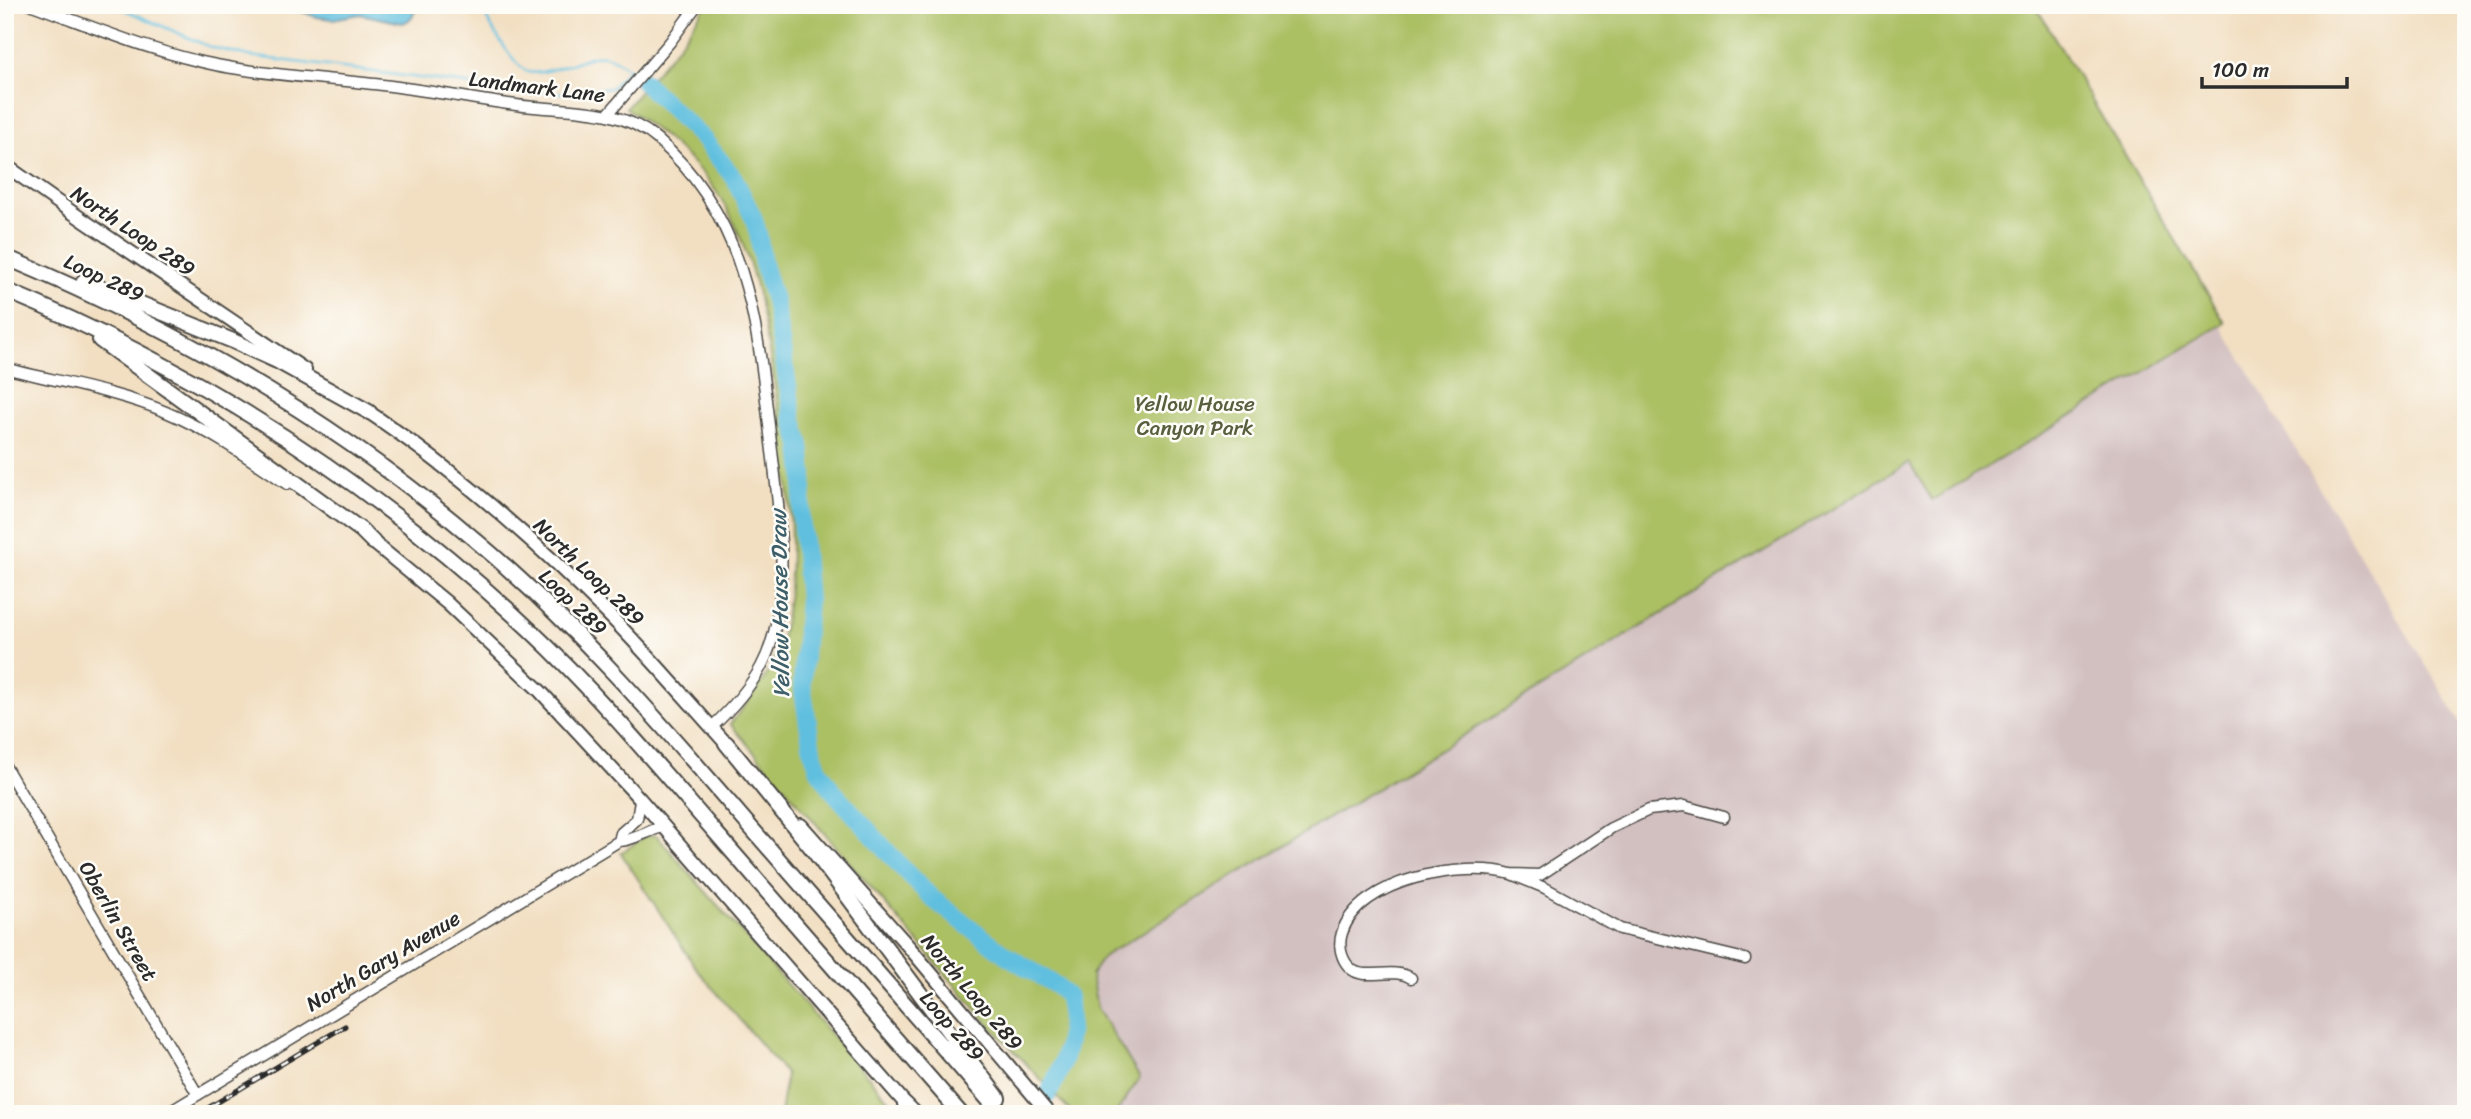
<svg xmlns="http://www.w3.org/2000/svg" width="2471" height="1119" viewBox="0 0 2471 1119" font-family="Sriracha,sans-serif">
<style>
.industrial{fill:#d2bfc0}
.green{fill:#abbf64;stroke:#6b7548;stroke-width:2}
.water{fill:#61bfdf;stroke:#467585;stroke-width:2}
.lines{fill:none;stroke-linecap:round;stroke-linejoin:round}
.stream{stroke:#61bfdf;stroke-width:2.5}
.river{stroke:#61bfdf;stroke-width:18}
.minor-casing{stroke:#494642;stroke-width:13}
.major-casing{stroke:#494642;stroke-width:16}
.highway-casing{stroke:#494642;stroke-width:18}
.minor{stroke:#fff;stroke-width:10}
.major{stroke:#fff;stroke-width:12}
.highway{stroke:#fff;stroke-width:14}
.rail-casing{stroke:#2b2b2b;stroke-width:5}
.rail{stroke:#fdfcf7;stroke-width:2.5;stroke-dasharray:8;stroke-linecap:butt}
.labels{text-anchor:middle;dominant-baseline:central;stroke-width:5;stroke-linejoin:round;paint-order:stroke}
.street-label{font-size:21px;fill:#2b2b2b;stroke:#fdfcf7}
.park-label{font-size:21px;fill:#585f3f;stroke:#fdfcf7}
.water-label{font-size:23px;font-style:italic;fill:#3e5f6a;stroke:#fdfcf7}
</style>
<rect width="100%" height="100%" fill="#fdfcf7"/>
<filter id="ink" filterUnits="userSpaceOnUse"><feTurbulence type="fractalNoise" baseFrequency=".0143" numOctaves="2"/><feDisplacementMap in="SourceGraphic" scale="14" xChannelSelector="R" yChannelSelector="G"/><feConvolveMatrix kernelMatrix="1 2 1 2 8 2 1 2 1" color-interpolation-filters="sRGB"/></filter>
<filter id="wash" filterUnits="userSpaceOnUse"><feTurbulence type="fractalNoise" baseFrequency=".00686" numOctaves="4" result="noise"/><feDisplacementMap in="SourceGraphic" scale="28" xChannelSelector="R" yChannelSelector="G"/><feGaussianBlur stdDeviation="1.57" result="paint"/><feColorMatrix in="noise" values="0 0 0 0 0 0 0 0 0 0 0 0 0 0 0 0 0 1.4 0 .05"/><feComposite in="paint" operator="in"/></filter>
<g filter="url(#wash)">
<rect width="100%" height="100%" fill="#f2dfc2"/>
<path class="industrial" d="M2221 325 2466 732V1114H1115L1140 1078 1097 1008 1091 975 1104 956 1909 462 1932 499Z"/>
<path class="green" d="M706 5H2035L2225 323 1932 500 1909 462 1104 956 1091 975 1097 1008 1140 1078 1115 1114H1073L987 1022 730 724C751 699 773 672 781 639 801 554 787 465 774 381 764 319 754 253 721 199 697 160 662 134 626 108L682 41Z
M656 835 901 1114H780L786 1074 698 971 621 853 646 836Z"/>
<path class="water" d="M285 5H416C417 13 409 22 402 23L360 14 333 19 316 17Z"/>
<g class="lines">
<path class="stream" d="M114 5 210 47 249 56 483 86
M480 5C487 20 513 66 528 72 535 74 543 72 550 70 591 62 596 40 634 74
M504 89 563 93 611 88 629 69"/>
<path class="river" d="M644 82 704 140 734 178 753 217 758 233 763 264 774 300 793 417 801 445 804 475 801 516 808 600 802 684 812 750 819 770 833 791 904 870 933 899 1006 955 1057 986 1068 997C1074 1035 1065 1062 1048 1095"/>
</g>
</g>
<g filter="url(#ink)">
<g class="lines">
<g class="minor-casing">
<path id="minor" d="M32 5C91 26 154 53 216 65 270 76 327 78 382 85 427 90 471 99 516 105 565 112 618 105 657 139 752 221 758 335 772 451 780 515 793 608 761 667 749 689 731 709 712 727
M609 113 670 42 697 5
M5 368C58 382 116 391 166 412 209 430 249 458 287 484
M5 766 198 1095
M1724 817 1684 806 1649 810 1611 828 1540 875 1511 874 1545 888 1620 929 1745 959
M619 841 621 833 637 819 640 801
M1411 978C1392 966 1364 982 1350 968 1341 959 1338 945 1342 933 1359 878 1463 861 1511 874
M166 1114 619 841C633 841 649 830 663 827"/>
</g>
<g class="major-casing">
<path id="major" d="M5 165 83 220 305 370
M361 407C449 465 531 537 606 612 650 656 690 704 732 750
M373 542 447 603 540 691 639 798 911 1110
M801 825 909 947 1049 1114"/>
</g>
<g class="highway-casing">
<path id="highway" d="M5 257C175 328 333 419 473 538 574 623 660 722 746 822 831 919 916 1017 1001 1114
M84 281 233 341 277 361 369 412
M5 290C200 371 376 485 530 630 597 693 656 764 716 833 798 927 879 1020 961 1114
M100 340 361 530 373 542
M726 743 811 847 998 1098
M905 1104 915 1114"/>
</g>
<use href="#minor" class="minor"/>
<use href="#major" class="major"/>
<use href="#highway" class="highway"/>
<g class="rail-casing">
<path id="rail" d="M198 1114 345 1026"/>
</g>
<use href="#rail" class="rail"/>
</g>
</g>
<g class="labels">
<g class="street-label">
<text transform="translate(537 87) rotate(7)">Landmark Lane</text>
<text transform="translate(133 231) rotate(34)">North Loop 289</text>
<text transform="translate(104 278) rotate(25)">Loop 289</text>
<text transform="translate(589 572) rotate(44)">North Loop 289</text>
<text transform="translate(573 602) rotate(44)">Loop 289</text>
<text transform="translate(118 921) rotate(60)">Oberlin Street</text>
<text transform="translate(383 961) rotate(-31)">North Gary Avenue</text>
<text transform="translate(972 992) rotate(50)">North Loop 289</text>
<text transform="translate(952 1026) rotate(49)">Loop 289</text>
</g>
<g class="park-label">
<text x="1195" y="404">Yellow House<tspan x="1195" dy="24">Canyon Park</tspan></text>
</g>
<g class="water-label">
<text transform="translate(780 604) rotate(-91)">Yellow House Draw</text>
</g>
</g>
<rect width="2471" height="1119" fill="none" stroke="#fdfcf7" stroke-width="28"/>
<path d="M2202 77v10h145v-10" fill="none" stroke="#2b2b2b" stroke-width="3.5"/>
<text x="2212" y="77" font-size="21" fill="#2b2b2b" stroke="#fdfcf7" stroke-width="5" paint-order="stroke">100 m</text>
</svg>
